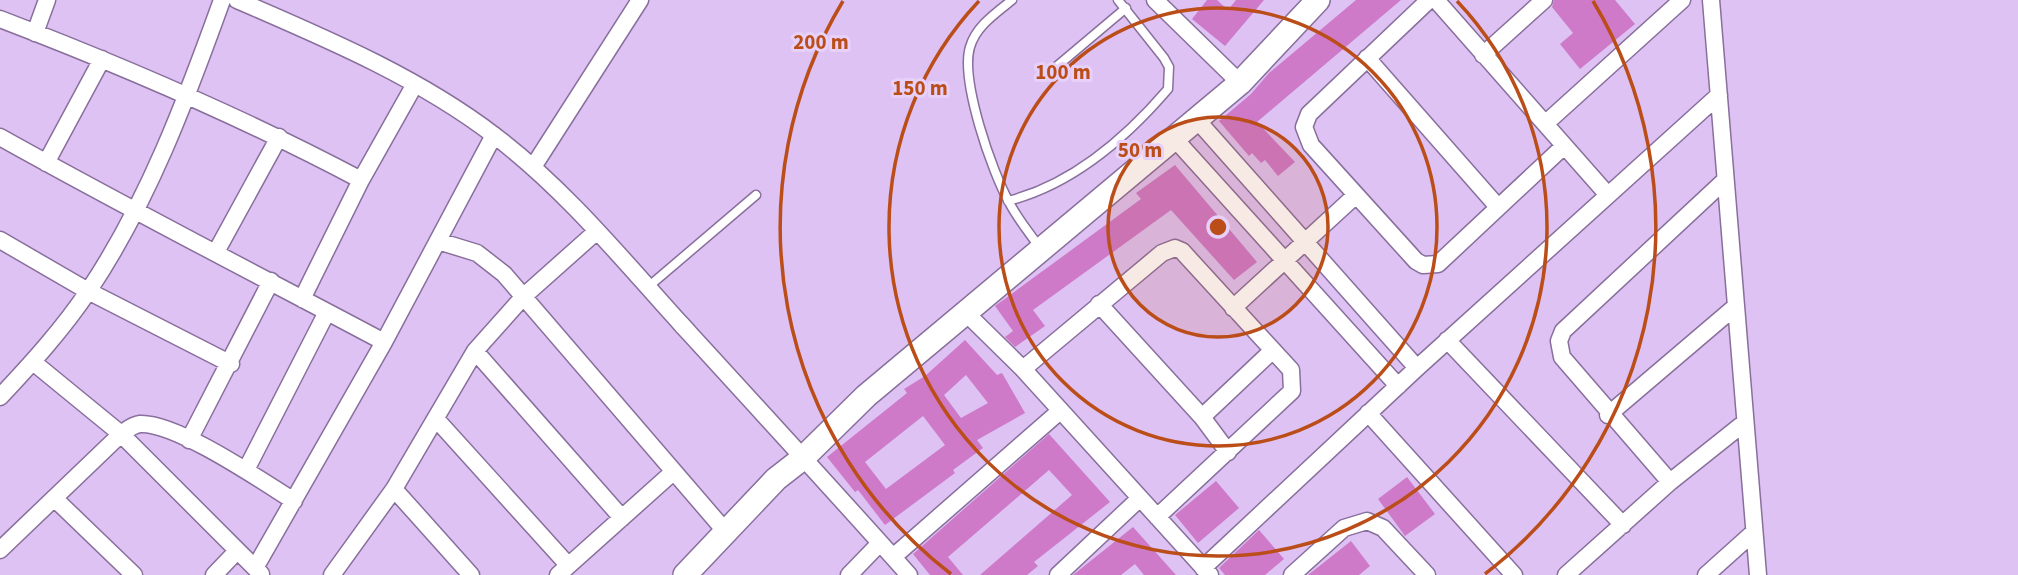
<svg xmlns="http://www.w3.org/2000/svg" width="2018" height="575" viewBox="0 0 2018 575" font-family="'Source Sans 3',sans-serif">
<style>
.building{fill:#cf79c9;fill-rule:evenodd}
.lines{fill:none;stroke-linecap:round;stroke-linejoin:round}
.lane-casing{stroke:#886f9c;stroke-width:11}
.street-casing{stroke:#886f9c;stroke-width:19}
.secondary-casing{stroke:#886f9c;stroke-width:26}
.lane{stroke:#fff;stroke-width:8}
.street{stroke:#fff;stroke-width:16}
.secondary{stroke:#fff;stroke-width:23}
.ring{fill:none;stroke:#bb4d18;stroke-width:3.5}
.centre{fill:#bb4d18;stroke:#e7d1f9;stroke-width:3.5}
.ring-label{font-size:21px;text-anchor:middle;font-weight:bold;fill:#bb4d18;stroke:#e7d1f9;stroke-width:6;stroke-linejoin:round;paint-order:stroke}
</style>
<rect width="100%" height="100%" fill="#ddc2f3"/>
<path class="building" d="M1207 0H1217L1228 10 1236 0H1264L1225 46 1192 19Z
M1356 0H1401L1257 122 1295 162 1278 176 1265 160 1261 163 1252 153 1249 156 1219 121 1251 94 1269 73Z
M1554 0H1615L1635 24 1580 69 1560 44 1573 33 1552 7Z
M1175 165 1257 262 1234 280 1171 210 1033 310 1045 326 1015 347 1005 337 1013 331 995 306 1141 199 1136 193Z
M965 340 997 375 1002 373 1025 413 977 440 983 448 953 470 955 473 885 525 858 490 855 492 827 457 907 393 904 389 925 376ZM966 375 988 403 961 418 944 395ZM923 416 945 445 886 489 865 462Z
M1049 434 1110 502 1034 562 1038 566 1027 575H980L1072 495 1049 470 948 557 963 575H930L913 554Z
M1407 477 1435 514 1405 536 1378 499Z
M1216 481 1239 508 1198 543 1175 515Z
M1133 527 1176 575H1144L1135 564 1121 575H1073Z
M1259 530 1284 559 1265 575H1225L1219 568Z
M1351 541 1370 566 1359 575H1308Z"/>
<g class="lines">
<g class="lane-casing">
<path id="lane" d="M1012 0C996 13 976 26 970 47 960 80 992 172 1009 202 1017 218 1029 232 1039 247
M1050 72 1126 8
M1008 201C1071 185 1126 138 1168 89L1169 67 1164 58 1118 0
M648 287 756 195"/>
</g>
<g class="street-casing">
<path id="street" d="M237 0C325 38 418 77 495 136 565 189 622 259 681 324 757 407 834 491 909 575
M1155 0 1240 83
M1429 0 1309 114 1304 127 1311 145 1416 261 1423 265 1438 264 1564 146
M1436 0 1607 194
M1711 0 1758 575
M0 19C123 66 244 118 361 180
M35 33 47 0
M1483 55 1544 0
M1367 58 1498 207
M1197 120 1417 368
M1546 123 1682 0
M0 137C127 208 256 274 384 342
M1174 138 1398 386
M46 163 102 59
M533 167 640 0
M0 240 88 291 231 364
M438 241 477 253 504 274 726 532
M216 252 279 137
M302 299 361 180 415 84
M1099 304 1202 417 1228 452
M1233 308 1356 195
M964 311 1023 369 1210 575
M1447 340 1623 525
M475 351 622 518
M33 362 121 434 261 574
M1023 369 1162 253 1175 248 1182 251 1291 370 1292 391 1157 517
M0 397C31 364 63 329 89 290 148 202 186 100 222 0
M1368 413 1514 575
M1608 415 1736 306
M1202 417 1272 351
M437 420 568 565
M189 440 271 281
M246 470 327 312
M1670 482 1562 357 1559 341 1563 331 1723 182
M394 489 471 575
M54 498 134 575
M0 550 121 434C127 430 132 425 140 424 176 422 262 481 294 501
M893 557 1060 411
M255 568 384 342 494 135
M1203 568 1417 368 1719 95
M214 575 236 552
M332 575 394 489 475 351 524 296 597 231
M558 575 672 473
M849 575 880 543
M1058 575 1139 499
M1292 575 1344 528 1367 521 1383 528 1427 575
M1566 575 1670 482 1744 423
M1706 575 1754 532"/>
</g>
<g class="secondary-casing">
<path id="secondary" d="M685 575 776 479 803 458 866 396 1240 83 1318 0"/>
</g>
<use href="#lane" class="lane"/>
<use href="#street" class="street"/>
<use href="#secondary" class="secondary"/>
</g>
<circle cx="1218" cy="227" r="110" fill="#bb4d18" fill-opacity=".12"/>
<g class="ring">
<circle cx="1218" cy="227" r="110"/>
<circle cx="1218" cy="227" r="219"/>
<path d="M1457 1A329 329 0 1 1 979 1"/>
<path d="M951 574A438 438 0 0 1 843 1M1593 1A438 438 0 0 1 1485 574"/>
</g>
<circle cx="1218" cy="227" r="10" class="centre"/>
<g class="ring-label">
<text x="821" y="49">200 m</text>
<text x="1063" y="79">100 m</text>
<text x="920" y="95">150 m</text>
<text x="1140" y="157">50 m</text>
</g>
</svg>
